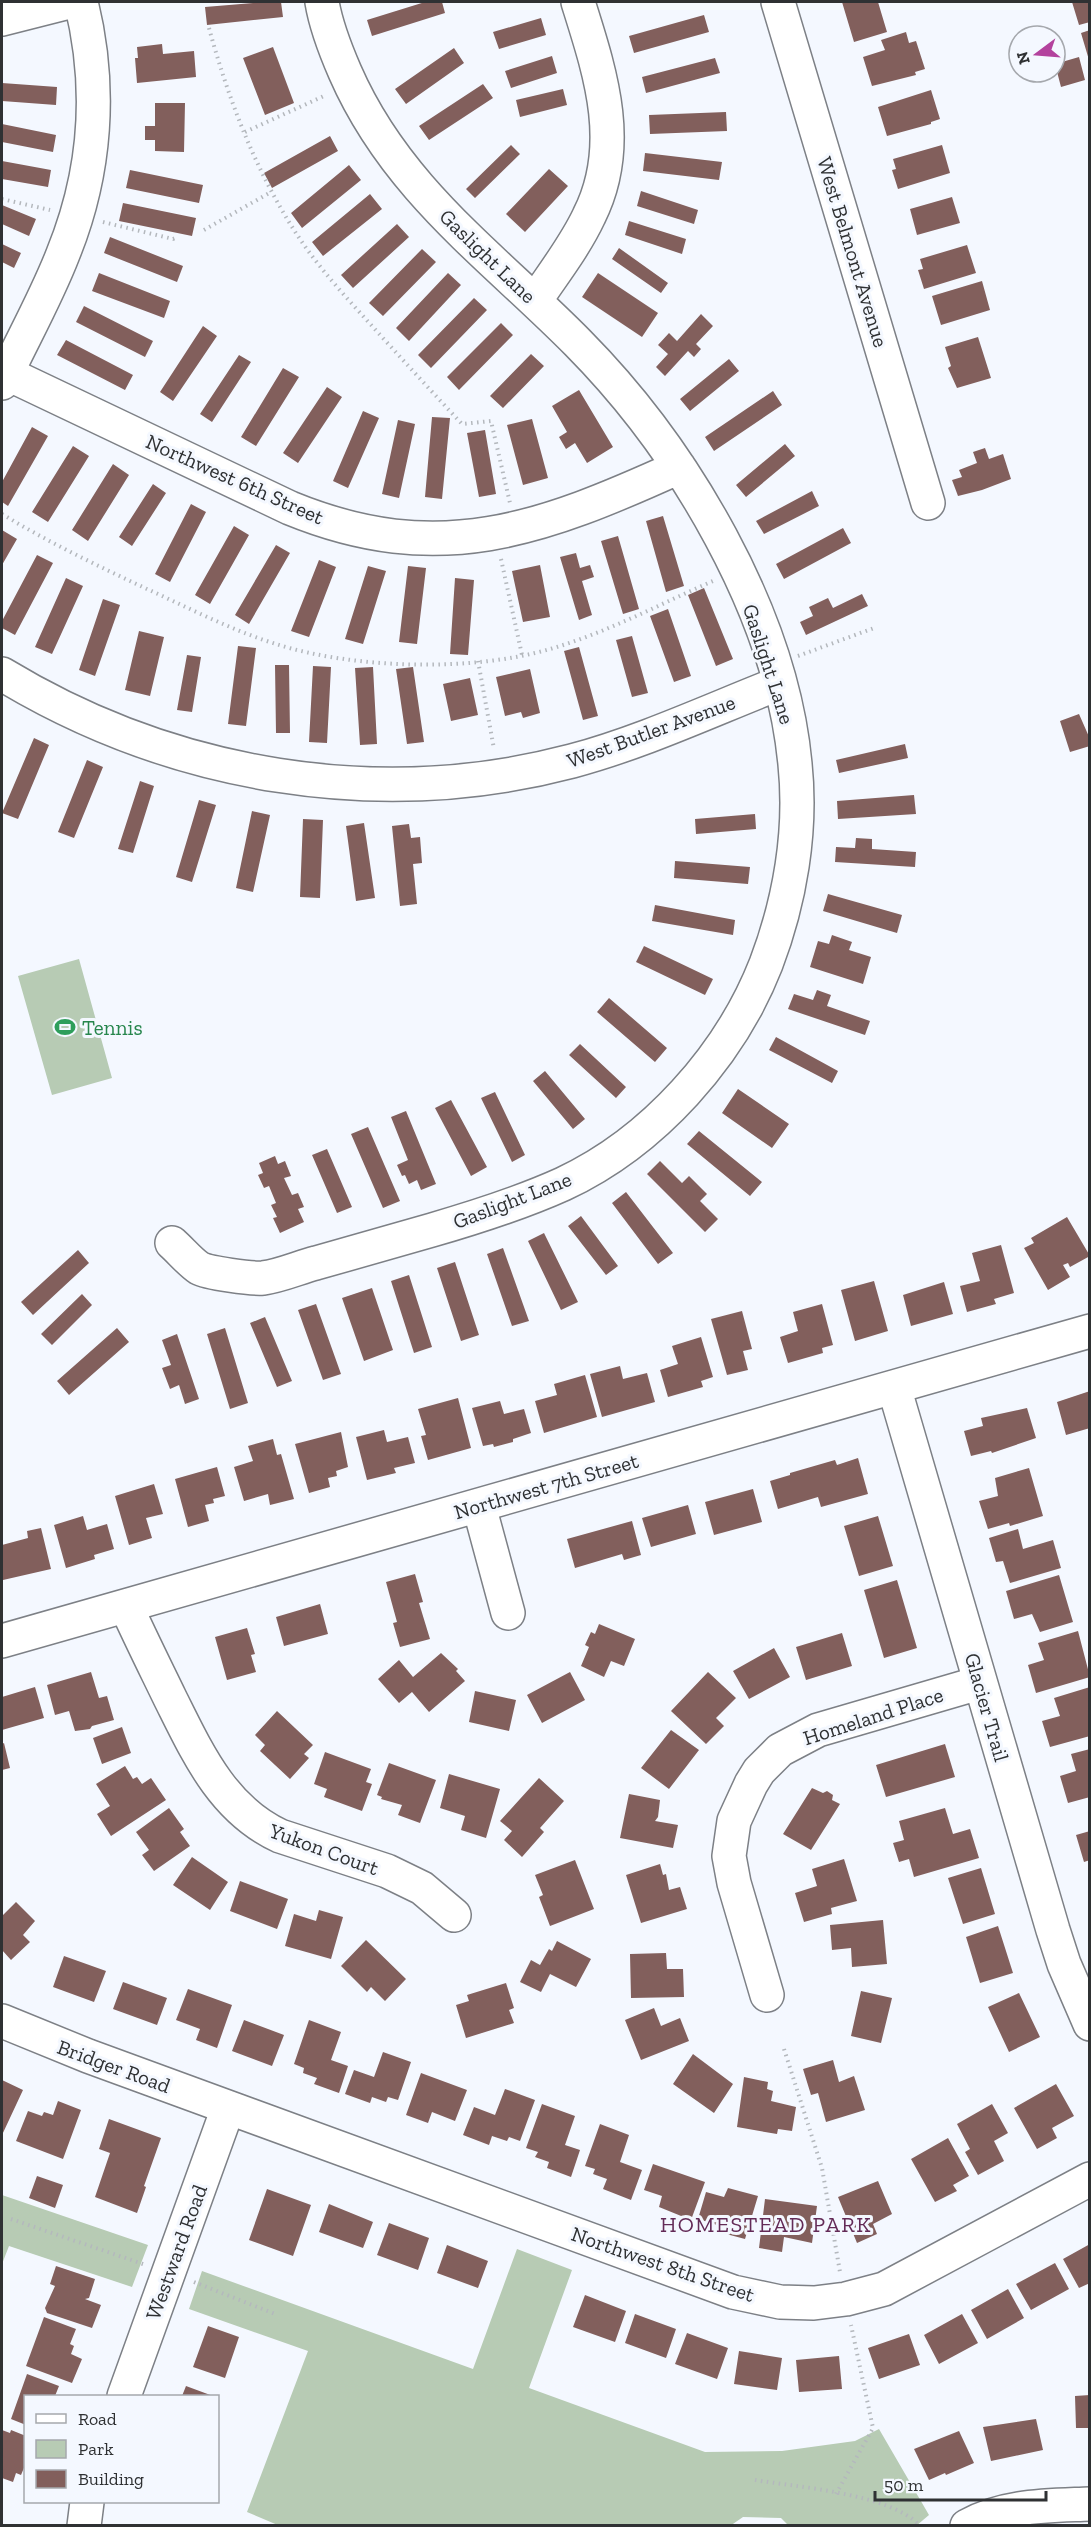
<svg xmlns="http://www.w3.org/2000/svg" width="1091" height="2527" viewBox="0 0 1091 2527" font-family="'Zilla Slab',serif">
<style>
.green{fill:#b7cbb4}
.building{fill:#825f5c}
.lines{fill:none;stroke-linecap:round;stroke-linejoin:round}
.minor-casing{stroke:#7d8086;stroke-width:36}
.path{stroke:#b4b8bd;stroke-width:4;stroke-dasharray:1.5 4.5;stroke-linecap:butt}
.minor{stroke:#fff;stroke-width:33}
.labels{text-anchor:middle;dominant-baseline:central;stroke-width:6;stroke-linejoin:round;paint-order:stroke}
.street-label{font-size:21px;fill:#2f3133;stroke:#f4f8ff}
.leisure-label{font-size:21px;fill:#27864d;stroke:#f4f8ff;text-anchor:start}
.neighbourhood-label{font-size:22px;letter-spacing:1.5px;fill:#632b57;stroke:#f4f8ff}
</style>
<rect width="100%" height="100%" fill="#f4f8ff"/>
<path class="green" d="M79 959 112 1078 52 1095 18 976Z
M2 2195 148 2245 132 2287 9 2246 2 2264Z
M517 2249 572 2270 529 2388 705 2452 782 2451 855 2441 879 2429 929 2515 916 2526 788 2525 781 2518 743 2517 730 2526H280L247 2512 308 2351 189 2309 202 2271 473 2369Z"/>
<path class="building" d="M265 2H281L283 17 207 25 205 7Z
M425 2H442L445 13 372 36 367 20Z
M842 2H878L887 32 854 42Z
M1072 2H1090V22L1079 25Z
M704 15 709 32 634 53 629 36Z
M541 18 546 35 499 49 493 32Z
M1090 30V60H1089L1081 33Z
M906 32 909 43 916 41 925 69 915 72 916 75 872 86 863 57 885 50 881 40Z
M162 44 163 54 194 51 196 77 137 83 135 58H138L137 47Z
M273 47 294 103 265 115 243 58Z
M454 48 464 63 406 104 395 89Z
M552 56 557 73 511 88 505 71Z
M1079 57 1085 80 1061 87 1055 64Z
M715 58 720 73 646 93 642 77Z
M2 83 57 87 56 105 2 101Z
M483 84 493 98 429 140 419 126Z
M563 89 567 105 520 117 516 100Z
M931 90 940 119 931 122V124L887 136 878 107Z
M155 103H185L184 152 155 151V140H145V126H155Z
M726 112 727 131 650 134 649 115Z
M2 124 56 135 53 152 2 142Z
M330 136 338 151 272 188 264 173Z
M511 145 520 154 475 198 466 189Z
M942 145 950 173 898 189 892 170 896 169 893 159Z
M645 153 722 162 719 180 643 171Z
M2 161 51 170 48 187 2 179Z
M349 165 361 180 302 228 291 213Z
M549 169 568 186 525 232 506 214Z
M130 170 203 185 199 203 126 188Z
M641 191 698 210 694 224 637 206Z
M370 194 382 209 323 256 312 242Z
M952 197 960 223 917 235 910 209Z
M123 203 196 218 192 236 119 221Z
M2 205 36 219 29 236 2 224Z
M629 221 686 239 682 254 625 235Z
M397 224 409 237 353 288 341 275Z
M110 237 183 266 177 282 104 253Z
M2 244 21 253 14 268 2 262Z
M967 245 976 273 924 289 918 270 923 269 920 259Z
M619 248 668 283 661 293 612 259Z
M422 249 436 262 383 316 369 303Z
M99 273 170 301 164 318 92 291Z
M448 273 461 285 409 341 396 328Z
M598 273 658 313 642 337 582 297Z
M982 281 990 310 941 325 932 296Z
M474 298 487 310 431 368 418 355Z
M84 306 153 341 145 357 76 322Z
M701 314 713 326 696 344 701 349 694 357 688 351 665 376 656 367 668 354 658 345 669 333 677 341Z
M501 323 513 335 459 390 447 377Z
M203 326 217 336 173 401 160 392Z
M978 337 991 378 957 388 948 368 951 366 945 347Z
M66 340 133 375 125 390 57 355Z
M531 354 544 366 503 408 490 396Z
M239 355 251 362 212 422 200 414Z
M729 359 739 371 690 411 680 399Z
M283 368 299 377 256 446 241 437Z
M327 387 342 397 298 463 283 453Z
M579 390 613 447 587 463 575 443 566 449 559 437 567 432 552 406Z
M773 391 782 405 714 451 705 437Z
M363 411 379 418 348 488 333 481Z
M432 417 450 418 442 499 425 497Z
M532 419 548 478 523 485 507 425Z
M398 420 415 424 399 498 382 494Z
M32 427 48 436 8 506 2 502V482Z
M485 430 496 494 479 497 467 433Z
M785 444 795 456 746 497 736 485Z
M73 446 89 456 48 522 32 512Z
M985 448 989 459 1003 454 1011 479 982 490 958 496 952 480 962 477 959 470 977 463 973 452Z
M113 464 129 475 88 541 72 530Z
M153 484 166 493 132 546 119 537Z
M812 491 819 506 764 534 756 521Z
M191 504 206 512 170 582 155 574Z
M663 516 684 586 666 592 646 521Z
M234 526 249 535 210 604 195 595Z
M843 528 851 543 784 579 776 564Z
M2 530 17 539 2 565Z
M618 536 639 609 623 614 601 541Z
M276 545 290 553 249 624 235 615Z
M576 553 580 568 590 565 594 577 582 581 592 615 579 620 560 557Z
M37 555 53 563 15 635 2 628V621Z
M319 560 336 567 309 637 291 631Z
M540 565 550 617 523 622 512 571Z
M368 566 386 571 363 644 345 639Z
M408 566 426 568 417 644 399 642Z
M66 578 83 586 52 654 35 647Z
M455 578 474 580 468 655 450 654Z
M704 588 733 659 716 666 688 595Z
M862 594 868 606 806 635 800 622 813 616 809 607 828 598 833 608Z
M103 599 120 605 95 676 79 670Z
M668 609 691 676 674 682 650 616Z
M139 631 164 637 150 696 125 690Z
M632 636 648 693 632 697 616 640Z
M238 646 256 648 246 726 228 724Z
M579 647 598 716 583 720 564 651Z
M187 655 201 657 192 712 177 710Z
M275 665H289L290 733H276Z
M313 666 331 667 327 743 309 742Z
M373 667 377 744 360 745 355 668Z
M413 667 424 742 407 744 396 669Z
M530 669 540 713 523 718 521 712 505 716 496 677Z
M470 678 478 715 451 721 443 684Z
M1079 714 1090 739V746L1070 752 1060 721Z
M34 738 49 745 18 819 2 813Z
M905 744 908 758 839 773 836 760Z
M87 760 103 767 74 838 58 832Z
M140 781 154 786 133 853 118 849Z
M914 795 916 814 838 819 837 801Z
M199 800 216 805 192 882 176 877Z
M252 811 270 815 253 892 236 888Z
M755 814 756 829 696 834 695 819Z
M303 819 323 820 320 898 300 897Z
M364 823 375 898 356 901 346 826Z
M409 824 411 838 420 837 422 863 413 864 417 904 400 906 392 826Z
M856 838 872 839V849L916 852 915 867 835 862 836 847 855 848Z
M675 861 750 867 748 884 674 878Z
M828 894 902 915 897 933 823 911Z
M655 905 735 920 733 935 652 921Z
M832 935 852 942 849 950 871 957 863 984 810 967 818 941 829 944Z
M644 946 713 979 705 995 636 962Z
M817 990 831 995 827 1006 870 1021 865 1035 788 1009 794 994 813 1000Z
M609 998 667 1048 655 1062 597 1012Z
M776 1037 838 1071 832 1083 769 1050Z
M580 1044 626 1087 616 1098 569 1055Z
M545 1071 585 1119 573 1129 533 1081Z
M738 1089 789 1124 772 1148 722 1113Z
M495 1092 525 1155 512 1162 481 1098Z
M451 1100 487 1167 471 1176 435 1108Z
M406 1111 436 1184 421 1190 417 1180 409 1184 405 1175 402 1176 397 1165 408 1160 391 1117Z
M368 1127 400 1201 383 1208 351 1134Z
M699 1131 762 1182 750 1196 687 1144Z
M327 1149 352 1207 337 1213 312 1155Z
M275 1156 278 1164 285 1161 291 1176 284 1178 292 1195 298 1193 304 1207 298 1209 304 1222 280 1233 273 1218 277 1217 271 1205 276 1203 269 1186 264 1188 258 1175 263 1173 259 1163Z
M660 1161 682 1183 689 1176 707 1194 700 1201 718 1219 705 1232 647 1174Z
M626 1192 673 1253 658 1264 612 1203Z
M581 1216 618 1266 606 1275 568 1226Z
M1067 1217 1090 1256 1070 1267 1068 1263 1063 1265 1070 1277 1048 1290 1024 1248 1034 1243 1031 1238Z
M544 1233 578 1302 561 1310 528 1241Z
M1001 1245 1014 1293 994 1299 996 1304 967 1312 960 1286 980 1281 972 1253Z
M503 1248 529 1321 512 1326 487 1254Z
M78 1250 89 1263 33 1315 21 1302Z
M455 1262 479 1335 461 1341 437 1268Z
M409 1275 432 1347 414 1353 391 1281Z
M874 1281 888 1331 855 1341 841 1290Z
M944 1282 953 1314 911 1326 903 1295Z
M372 1288 393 1350 364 1361 342 1298Z
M82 1294 92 1305 52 1345 41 1334Z
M316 1304 341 1374 323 1380 298 1310Z
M822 1304 833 1345 822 1348 823 1353 788 1363 780 1337 798 1331 793 1312Z
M742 1311 752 1349 743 1351 748 1370 727 1375 711 1319Z
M265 1317 292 1381 277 1387 250 1323Z
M117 1328 129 1342 69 1395 57 1381Z
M225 1328 248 1403 230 1409 207 1334Z
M177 1334 199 1399 185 1404 179 1385 170 1389 162 1368 171 1365 162 1340Z
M701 1337 713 1377 701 1381 703 1387 668 1397 660 1370 678 1364 672 1346Z
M620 1366 623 1379 647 1373 655 1402 602 1417 590 1374Z
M585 1375 597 1417 544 1433 535 1401 557 1395 554 1384Z
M1090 1391V1428L1066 1435 1057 1402Z
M458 1398 471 1448 428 1460 421 1436 426 1435 418 1409Z
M500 1401 504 1414 524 1409 531 1433 513 1439V1442L494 1447 493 1444 483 1446 472 1408Z
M1027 1408 1036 1438 992 1453 991 1451 971 1456 964 1431 983 1426 981 1418Z
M384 1430 387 1442 408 1437 415 1463 394 1468 396 1473 367 1480 356 1437Z
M341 1432 348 1467 336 1471 337 1476 328 1478 330 1487 309 1493 295 1444Z
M273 1439 277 1455 281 1454 294 1499 270 1505 268 1494 244 1501 234 1467 253 1461 248 1446Z
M858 1458 868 1494 821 1507 818 1497 778 1509 770 1481 790 1475V1473L835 1460 837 1465Z
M217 1467 225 1496 213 1499 214 1503 205 1505 209 1521 188 1527 175 1479Z
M1029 1468 1043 1516 1010 1526 1009 1523 988 1529 979 1501 998 1496 995 1478Z
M154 1484 163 1514 146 1518 152 1538 129 1545 115 1496Z
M753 1489 762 1522 714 1535 705 1502Z
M688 1505 696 1534 651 1547 642 1518Z
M83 1516 87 1530 107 1524 114 1549 94 1555 95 1559 66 1568 54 1525Z
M878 1516 893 1566 859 1576 844 1526Z
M632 1521 641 1555 624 1560 622 1554 575 1568 567 1539Z
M41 1528 51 1569 3 1580 2 1545 28 1538 27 1531Z
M1018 1529 1023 1549 1053 1540 1061 1568 1010 1583 1003 1561 996 1562 989 1538Z
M415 1574 423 1602 419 1603 430 1639 400 1647 393 1623 397 1622 386 1582Z
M1059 1575 1073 1622 1040 1632 1032 1614 1014 1619 1006 1591Z
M897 1580 917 1648 884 1658 864 1590Z
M320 1604 328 1634 284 1646 276 1617Z
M599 1624 635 1639 624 1666 611 1661 604 1677 581 1666 589 1647 585 1645 591 1632 595 1634Z
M247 1628 255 1654 251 1655 256 1672 227 1680 215 1637Z
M1078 1631 1090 1677 1036 1693 1028 1665 1044 1660 1038 1643Z
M842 1633 852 1666 806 1680 796 1647Z
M774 1648 790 1677 749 1699 733 1671Z
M441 1653 458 1669 456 1671 465 1681 429 1712 412 1692 399 1703 378 1679 399 1660 413 1677Z
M91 1672 99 1698 107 1696 114 1720 92 1726 90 1729 75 1731 69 1711 55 1715 47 1685Z
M570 1672 585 1700 542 1723 527 1695Z
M708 1672 736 1698 716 1718 724 1726 706 1744 671 1711Z
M35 1687 44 1718 2 1730V1697Z
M1090 1687V1736L1050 1747 1042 1721 1060 1716 1054 1698Z
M475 1691 516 1700 509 1731 469 1722Z
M277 1711 313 1745 304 1754 309 1758 290 1779 260 1751 265 1745 255 1735Z
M122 1727 131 1753 102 1764 93 1738Z
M671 1730 699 1750 669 1789 641 1768Z
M4 1743 10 1768 2 1770V1744Z
M945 1744 955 1777 886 1797 876 1765Z
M1090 1749V1797L1068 1803 1060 1776 1076 1771 1071 1754Z
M325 1752 371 1769 366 1782 372 1784 362 1811 324 1797 327 1789 314 1784Z
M389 1763 436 1780 420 1823 398 1815 402 1805 381 1799 382 1797 377 1795Z
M125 1766 133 1779 137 1777 142 1784 151 1778 166 1800 111 1836 97 1814 110 1806 96 1784Z
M449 1774 500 1789 486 1838 461 1830 465 1816 440 1808Z
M539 1778 564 1801 540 1828 544 1832 522 1857 504 1840 512 1831 500 1821Z
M812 1788 823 1793 827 1791 833 1795 832 1800 840 1804 811 1850 783 1834Z
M629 1794 660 1800 658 1817 655 1821 678 1825 673 1848 620 1838Z
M169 1808 184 1829 180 1832 190 1846 154 1871 142 1855 149 1850 136 1832Z
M945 1808 953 1834 970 1829 979 1858 914 1877 909 1859 899 1862 893 1843 904 1840 899 1821Z
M1090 1831V1860L1084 1862 1076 1835Z
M192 1857 228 1882 210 1910 173 1885Z
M844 1859 857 1901 831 1908 832 1914 804 1922 795 1893 817 1886 812 1869Z
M575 1860 594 1909 550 1926 539 1897 543 1895 535 1875Z
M660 1864 663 1875 666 1874 669 1890 680 1887 687 1909 641 1923 626 1875Z
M981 1868 995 1914 963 1924 948 1878Z
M240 1881 288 1899 277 1929 230 1911Z
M16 1902 35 1921 23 1935 30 1942 11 1960 2 1950V1916Z
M319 1910 343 1917 331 1959 285 1946 294 1914 316 1921Z
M883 1920 887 1964 852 1967 851 1948 832 1950 830 1925Z
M998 1926 1013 1973 980 1983 966 1937Z
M366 1940 406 1979 385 2001 371 1987 367 1992 341 1966Z
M557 1941 591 1959 576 1987 550 1974 541 1992 520 1982 531 1960 540 1965 549 1949 552 1951Z
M666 1953 667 1969H683L684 1997 631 1998 630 1954Z
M64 1956 106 1971 94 2002 53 1987Z
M123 1982 167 1998 157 2025 113 2009Z
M506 1983 514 2008 509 2010 514 2023 466 2038 456 2005 469 2001 467 1995Z
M188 1989 232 2005 217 2048 196 2040 200 2029 176 2020Z
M861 1991 892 1998 881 2043 851 2036Z
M1019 1993 1040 2037 1009 2052 988 2007Z
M654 2008 661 2026 680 2018 689 2041 641 2060 625 2020Z
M244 2020 284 2035 272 2066 232 2051Z
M309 2020 341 2032 331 2060 348 2066 339 2093 314 2084 317 2078 303 2073 304 2068 294 2064Z
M383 2052 411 2062 398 2100 388 2097 386 2102 372 2097 370 2103 345 2094 354 2070 374 2077Z
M693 2054 733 2084 714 2113 673 2084Z
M833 2060 839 2082 854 2076 865 2110 826 2122 818 2093 811 2095 803 2069Z
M421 2073 467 2090 455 2121 432 2112 428 2123 406 2115Z
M744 2077 768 2082 767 2089 773 2091 771 2101 796 2107 792 2131 778 2129 777 2134 737 2127Z
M2 2080 23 2090 2 2135Z
M1056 2084 1074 2116 1052 2128 1057 2138 1037 2149 1014 2108Z
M505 2089 535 2100 520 2141 509 2137 507 2141 492 2136 489 2145 463 2135 474 2107 495 2115Z
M58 2101 81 2110 63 2159 16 2141 28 2111 42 2116 44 2112 53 2115Z
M542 2104 575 2116 565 2145 580 2150 571 2177 547 2168 549 2162 535 2157 538 2152 526 2148Z
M992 2104 1008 2133 994 2141 1004 2161 978 2175 965 2152 970 2149 957 2124Z
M109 2119 161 2138 144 2186 146 2187 137 2213 95 2197 110 2153 99 2149Z
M600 2124 629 2135 620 2162 642 2170 631 2200 603 2189 607 2179 593 2174 595 2169 585 2166Z
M948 2138 969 2176 953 2185 957 2191 935 2202 911 2159Z
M653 2164 705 2182 691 2220 659 2207 662 2196 644 2190Z
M37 2176 63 2185 55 2208 29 2198Z
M878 2181 892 2214 873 2224 877 2234 857 2243 838 2197Z
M728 2188 758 2196 745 2239 715 2231 717 2225 698 2219 706 2192 724 2197Z
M267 2189 311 2205 293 2256 249 2240Z
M765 2199 817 2206 812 2243 784 2237 782 2252 759 2248Z
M329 2204 373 2222 363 2248 319 2232Z
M389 2223 429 2238 418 2270 377 2255Z
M1090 2244V2283L1079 2288 1063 2259Z
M447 2245 488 2261 478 2288 437 2273Z
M1055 2263 1069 2289 1031 2310 1016 2284Z
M56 2266 95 2279 89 2298 85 2299 101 2305 92 2328 47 2313 45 2308 55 2286 50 2284Z
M1008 2289 1024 2318 987 2339 971 2310Z
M585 2295 626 2311 615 2342 573 2327Z
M635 2314 676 2329 666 2358 625 2343Z
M962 2314 978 2343 939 2364 924 2335Z
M44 2317 76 2329 70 2344 74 2346 71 2354 82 2359 72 2383 26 2366Z
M208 2326 239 2337 225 2378 193 2367Z
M687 2333 728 2348 717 2379 675 2364Z
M909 2334 920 2365 879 2379 868 2348Z
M739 2351 782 2358 777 2390 734 2384Z
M839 2356 842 2389 799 2392 796 2360Z
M27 2374 59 2386 55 2396H26V2425L11 2419Z
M186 2386 213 2396H182Z
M1090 2395V2428H1076L1075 2396Z
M1036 2419 1043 2450 991 2461 983 2427Z
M2 2430 10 2433 11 2430 26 2436V2463L21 2475 16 2473 13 2482 2 2478Z
M959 2431 974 2463 946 2475 945 2473 929 2480 914 2449Z"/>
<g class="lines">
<g class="minor-casing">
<path id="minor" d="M778 2 928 503
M2 19 69 2
M535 301C553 274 575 246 589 216 625 145 600 72 578 2
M6 373 290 508C439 569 542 529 679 467
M2 383C22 340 46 298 63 254 96 173 102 87 81 2
M2 674C172 777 378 812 572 761 643 742 711 710 780 683
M172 1243C181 1251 190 1262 199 1268 208 1273 252 1279 263 1278 280 1276 300 1267 316 1263 355 1252 394 1241 432 1230 477 1217 521 1203 563 1184 653 1142 730 1056 766 964 790 901 802 831 795 764 781 613 683 449 578 343 491 255 396 189 345 72 335 49 326 26 322 2
M894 1387 1053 1930 1064 1964 1090 2024
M479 1506 508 1613
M126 1606C140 1637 155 1667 170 1698 197 1752 222 1809 280 1836L387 1871 422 1888 454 1915
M2 1641 1090 1331
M767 1995 734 1883 729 1856 734 1821 751 1784 759 1771 780 1750 818 1730 979 1683
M2 2021 88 2056 733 2292 780 2302 814 2303 846 2299 884 2289 1090 2179
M124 2396 228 2108
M84 2526 87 2502
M967 2526C1006 2505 1046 2506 1090 2504"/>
</g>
<path class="path" d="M209 28C228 98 255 169 294 230 316 265 345 296 372 326 402 359 432 392 462 424L491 421 510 503
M245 132 326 95
M2 199 50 210
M103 222 173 239 178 237
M204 230 271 192
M2 514C48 542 98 566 147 589 189 608 231 630 276 644 354 669 472 672 550 649 606 633 660 604 713 581
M501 559 522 655
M798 656 874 628
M478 661 494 749
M784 2049 822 2168 840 2272
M11 2219 143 2264
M194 2282 275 2314
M755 2480C797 2487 892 2494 920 2526
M836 2494 873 2428 851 2325"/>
<use href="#minor" class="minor"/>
</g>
<defs>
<g id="stadium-bare" transform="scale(1.62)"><path d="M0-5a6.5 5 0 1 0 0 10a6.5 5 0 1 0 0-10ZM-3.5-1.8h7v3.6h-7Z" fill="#2e9e5b" stroke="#f4f8ff" stroke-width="2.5" paint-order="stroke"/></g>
</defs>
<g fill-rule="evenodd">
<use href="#stadium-bare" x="65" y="1027"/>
</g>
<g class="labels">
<g class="street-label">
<text transform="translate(853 252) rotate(73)">West Belmont Avenue</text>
<text transform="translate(488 256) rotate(44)">Gaslight Lane</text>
<text transform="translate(235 479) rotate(24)">Northwest 6th Street</text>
<text transform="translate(769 664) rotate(72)">Gaslight Lane</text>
<text transform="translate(651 731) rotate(-20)">West Butler Avenue</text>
<text transform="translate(512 1200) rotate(-21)">Gaslight Lane</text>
<text transform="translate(546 1486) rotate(-16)">Northwest 7th Street</text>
<text transform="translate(987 1707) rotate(74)">Glacier Trail</text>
<text transform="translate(873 1716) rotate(-18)">Homeland Place</text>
<text transform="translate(324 1849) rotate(20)">Yukon Court</text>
<text transform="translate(114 2066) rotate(20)">Bridger Road</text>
<text transform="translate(176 2252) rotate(-70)">Westward Road</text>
<text transform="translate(663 2264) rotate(19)">Northwest 8th Street</text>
</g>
<g class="leisure-label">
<text x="82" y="1027">Tennis</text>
</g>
<g class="neighbourhood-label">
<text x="766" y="2224">HOMESTEAD PARK</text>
</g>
</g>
<rect width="1091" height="2527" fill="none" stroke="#2f3133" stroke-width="6"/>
<rect x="24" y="2395" width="195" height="108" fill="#f4f8ff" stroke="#a5a8ad" stroke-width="1.5"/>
<rect x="36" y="2414" width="30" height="9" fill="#ffffff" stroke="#a5a8ad" stroke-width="1.5"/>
<text x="78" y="2425" font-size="18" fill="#2f3133">Road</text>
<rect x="36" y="2440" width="30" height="18" fill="#b7cbb4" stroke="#a5a8ad" stroke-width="1.5"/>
<text x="78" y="2455" font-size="18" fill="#2f3133">Park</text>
<rect x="36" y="2470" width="30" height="18" fill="#825f5c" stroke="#a5a8ad" stroke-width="1.5"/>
<text x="78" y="2485" font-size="18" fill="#2f3133">Building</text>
<g transform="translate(1037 54) rotate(254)"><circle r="28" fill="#f4f8ff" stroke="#a5a8ad" stroke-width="1.5"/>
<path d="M0-4.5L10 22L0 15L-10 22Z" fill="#b3429d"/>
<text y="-9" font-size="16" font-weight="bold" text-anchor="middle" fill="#2f3133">N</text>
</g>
<path d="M875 2491v9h171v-9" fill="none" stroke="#2f3133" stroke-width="3"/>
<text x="884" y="2491" font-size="18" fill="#2f3133" stroke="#f4f8ff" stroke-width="4.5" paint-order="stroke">50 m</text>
</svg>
